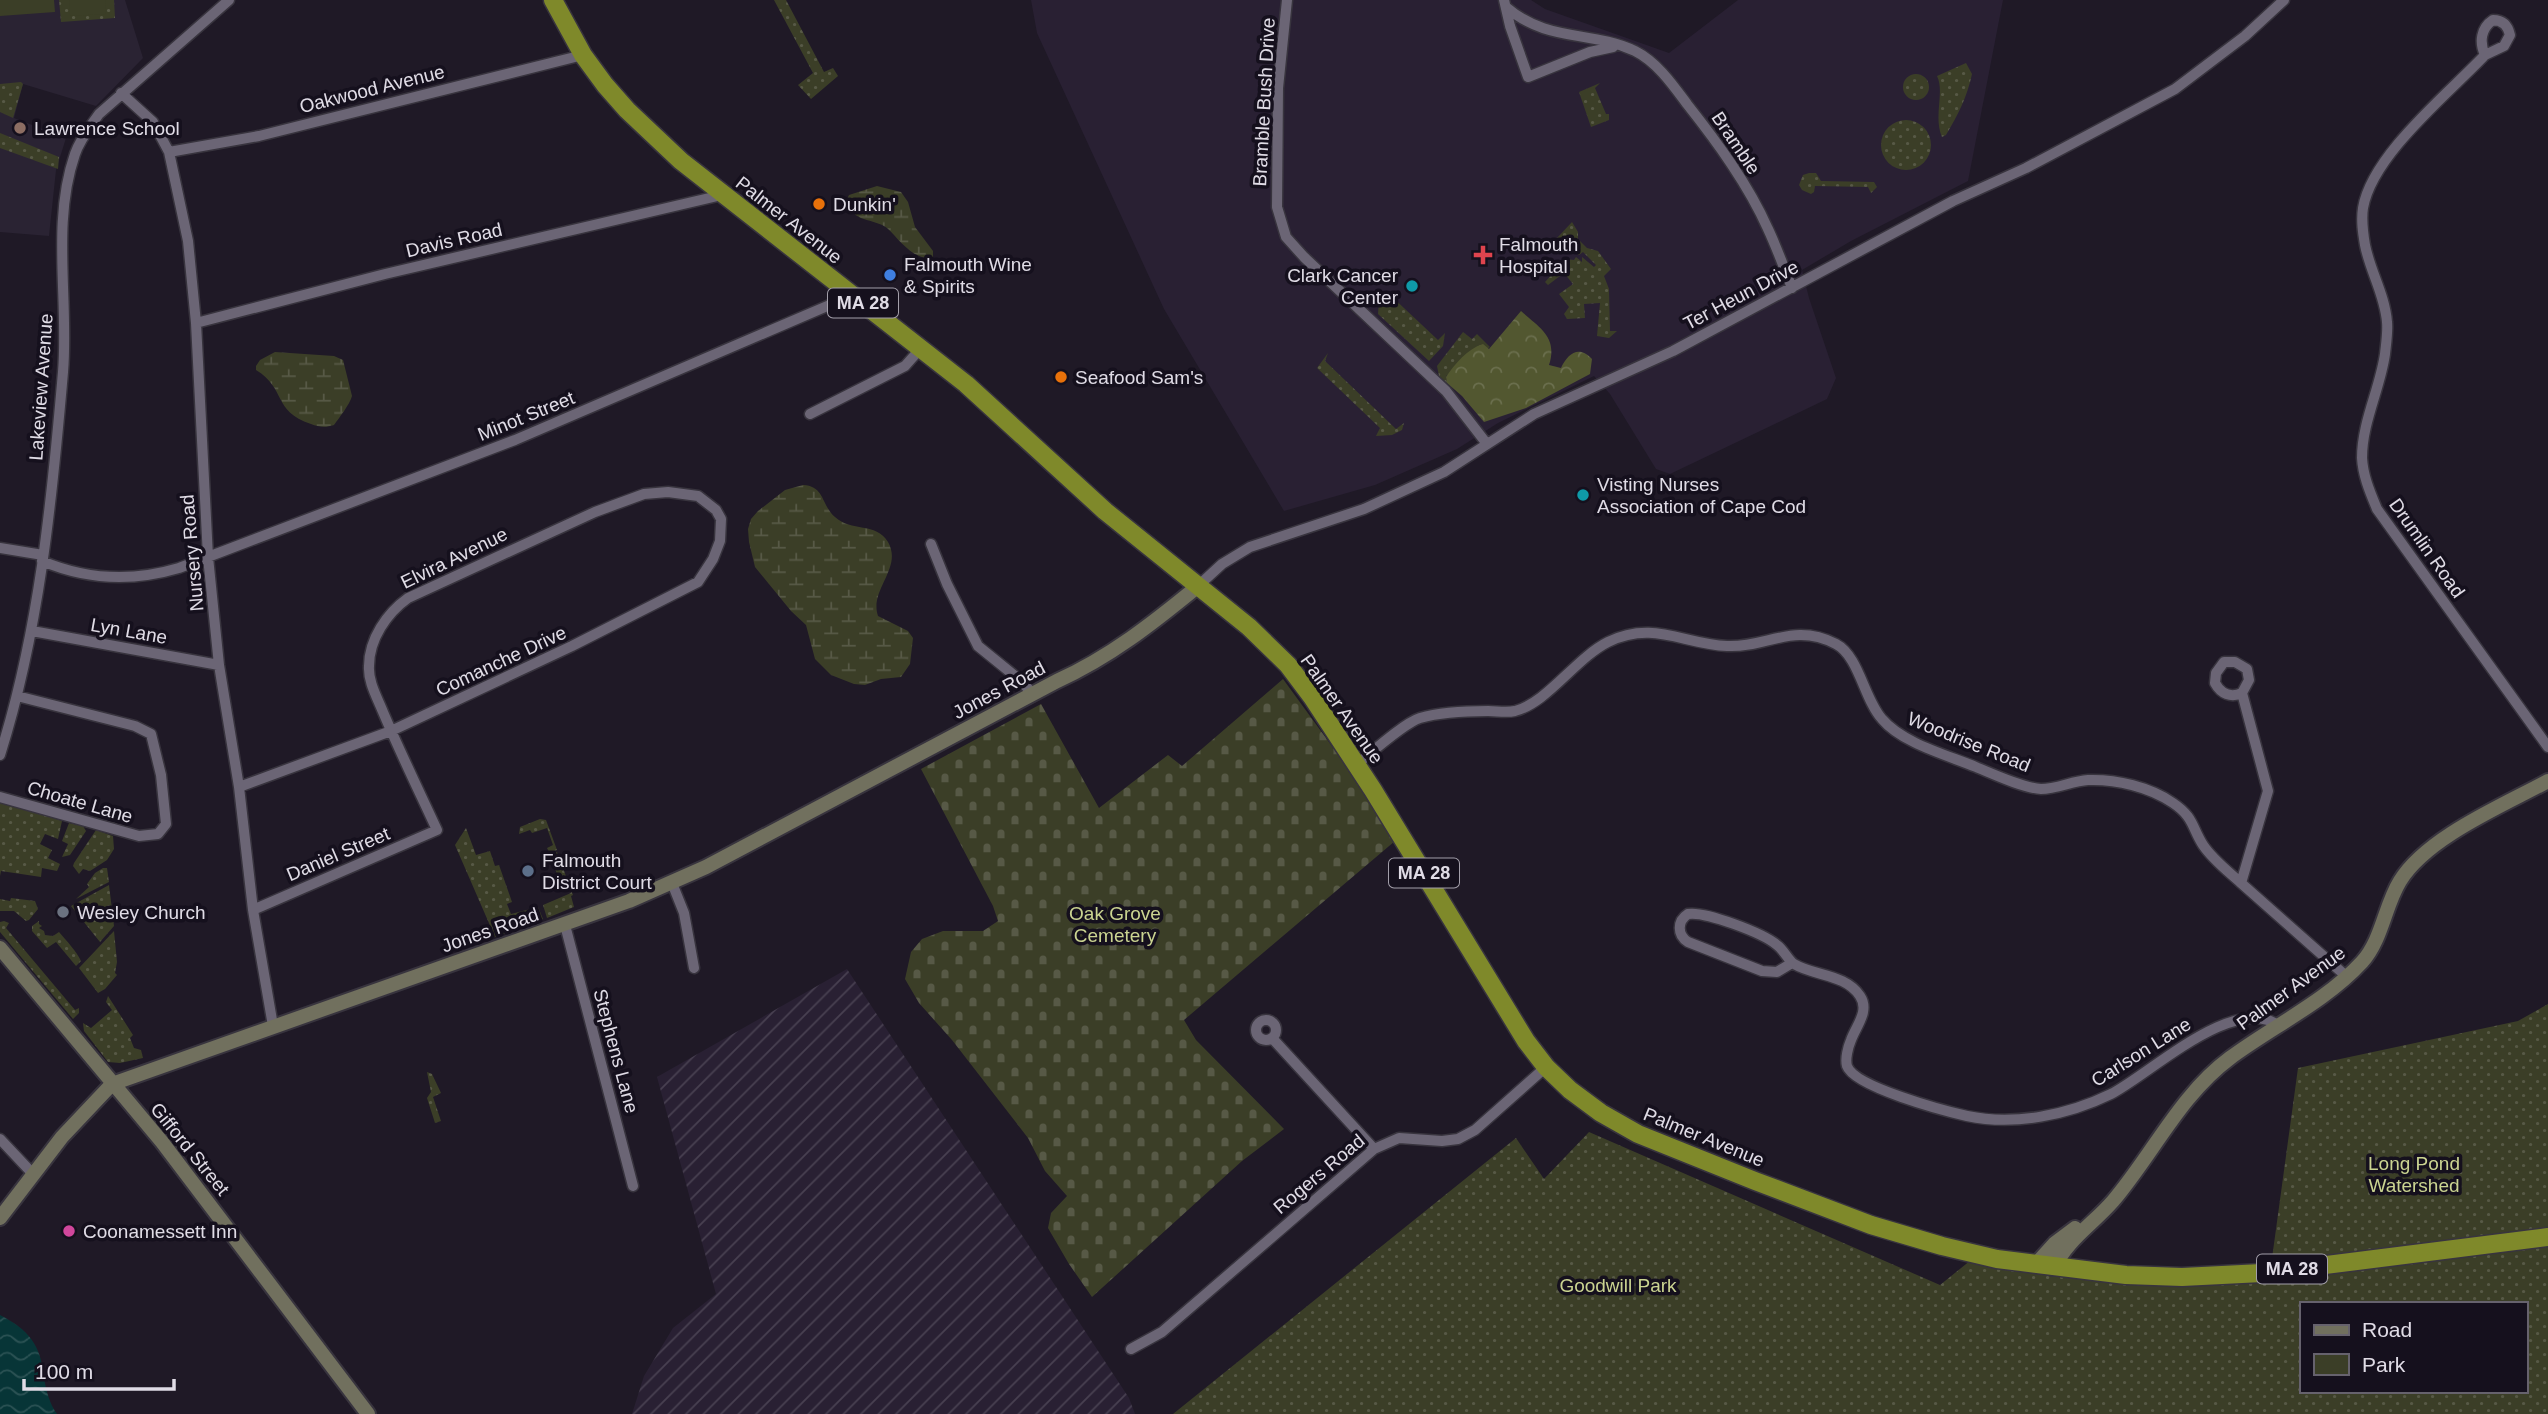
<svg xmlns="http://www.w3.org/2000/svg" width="2548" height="1414" viewBox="0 0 2548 1414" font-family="Arial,sans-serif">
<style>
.industrial{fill:url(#industrial-furrows)}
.education{fill:#2a2333}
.built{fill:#292033}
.green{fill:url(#green-dots);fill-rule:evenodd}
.forest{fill:url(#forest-crowns)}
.wetland{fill:url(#wetland-marsh)}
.cemetery{fill:url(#cemetery-stones)}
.pitch{fill:#3b3e27}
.water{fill:url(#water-waves)}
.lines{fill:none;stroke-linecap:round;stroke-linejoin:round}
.street-casing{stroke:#38343e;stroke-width:13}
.secondary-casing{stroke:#38343e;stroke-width:18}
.highway-casing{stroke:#38343e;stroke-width:21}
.street{stroke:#6b6575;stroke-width:10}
.secondary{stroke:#71705e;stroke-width:14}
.highway{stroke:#7f892a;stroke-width:18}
.education-dot{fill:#8d6e63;stroke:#15101d;stroke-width:2.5}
.food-dot{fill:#e8710a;stroke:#15101d;stroke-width:2.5}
.health-dot{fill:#e0444e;stroke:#15101d;stroke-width:2.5}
.shop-dot{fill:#3f7fe0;stroke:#15101d;stroke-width:2.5}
.culture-dot{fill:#0f9aa8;stroke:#15101d;stroke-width:2.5}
.service-dot{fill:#5c6f8a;stroke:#15101d;stroke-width:2.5}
.worship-dot{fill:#6b7280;stroke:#15101d;stroke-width:2.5}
.hotel-dot{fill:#d1479c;stroke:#15101d;stroke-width:2.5}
.labels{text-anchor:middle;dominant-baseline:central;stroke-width:7;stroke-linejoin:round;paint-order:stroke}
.shield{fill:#15101d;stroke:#a39faa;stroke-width:2}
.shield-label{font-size:18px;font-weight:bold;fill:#e0dce6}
.street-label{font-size:19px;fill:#e0dce6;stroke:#15101d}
.poi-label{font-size:19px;fill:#e0dce6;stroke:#15101d;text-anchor:start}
.park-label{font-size:19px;fill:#cbd491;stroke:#15101d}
</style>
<defs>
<pattern id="industrial-furrows" width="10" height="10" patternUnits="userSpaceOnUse" patternTransform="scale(1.75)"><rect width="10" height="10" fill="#292033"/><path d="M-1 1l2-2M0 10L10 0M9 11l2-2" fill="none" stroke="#484051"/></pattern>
<pattern id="green-dots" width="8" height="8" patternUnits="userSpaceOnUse" patternTransform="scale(1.75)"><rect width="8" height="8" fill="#3b3e27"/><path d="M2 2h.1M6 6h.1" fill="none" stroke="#575946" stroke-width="1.8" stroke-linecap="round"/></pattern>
<pattern id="forest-crowns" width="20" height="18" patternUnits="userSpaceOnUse" patternTransform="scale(1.75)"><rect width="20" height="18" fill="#525730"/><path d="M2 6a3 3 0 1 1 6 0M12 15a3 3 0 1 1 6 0" fill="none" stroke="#6b6f4e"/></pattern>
<pattern id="wetland-marsh" width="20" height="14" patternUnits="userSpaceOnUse" patternTransform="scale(1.75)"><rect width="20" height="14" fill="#3b3e27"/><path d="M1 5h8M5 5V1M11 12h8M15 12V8" fill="none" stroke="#575946"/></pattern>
<pattern id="cemetery-stones" width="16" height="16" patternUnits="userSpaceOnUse" patternTransform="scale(1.75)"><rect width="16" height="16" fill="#3b3e27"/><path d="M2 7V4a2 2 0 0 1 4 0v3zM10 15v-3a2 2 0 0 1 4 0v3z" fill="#575946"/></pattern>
<pattern id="water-waves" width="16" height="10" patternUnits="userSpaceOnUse" patternTransform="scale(1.75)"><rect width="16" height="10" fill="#073537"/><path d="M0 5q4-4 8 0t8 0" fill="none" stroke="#2b5254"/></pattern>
</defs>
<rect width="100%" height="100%" fill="#1f1926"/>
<path class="industrial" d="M847 969 1129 1398 1135 1414H632L644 1376 673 1328 716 1294 657 1077Z"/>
<path class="education" d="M0 0H125L143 58 96 106 23 84 14 118 66 138 56 170 49 236 0 232Z"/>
<path class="built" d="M1031 0H1531L1545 9 1669 53 1738 0H2003L1968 181 1851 241 1802 270 1809 298 1836 378 1827 399 1670 474 1656 469 1610 394 1594 376 1498 423 1457 449 1375 485 1284 511 1164 309 1037 33Z"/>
<path class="green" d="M59 0H114L115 18 61 22Z
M774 0H786L824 72 833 68 838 76 811 99 798 85 813 73Z
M1966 63 1972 74C1967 97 1958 115 1946 135L1942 137C1933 116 1945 92 1937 76Z
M1903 87a13 13 0 1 1 26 0a13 13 0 1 1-26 0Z
M21 82 23 84 13 118 0 112V84Z
M1600 83 1595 88 1606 114H1609V120L1591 127 1579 92Z
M1881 145a25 25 0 1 1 50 0a25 25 0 1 1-50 0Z
M0 133 59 157 58 169 0 148Z
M1809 173H1816L1821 181 1874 182 1877 187 1871 193 1868 187 1815 186 1814 192 1811 194 1802 190 1799 185 1803 175Z
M1572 222 1578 232V239L1587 248 1598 251 1611 269 1604 276 1609 289 1610 331H1617L1609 338 1597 336 1600 303 1584 304 1585 318 1567 319 1564 314 1569 307 1559 294 1573 284 1564 273 1548 285 1545 282 1566 259 1574 260 1576 257 1582 262V257L1594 267 1596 265 1583 252 1579 255 1557 238Z
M1388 293 1438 340 1445 333 1443 346 1429 361 1378 314 1379 301Z
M1463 332 1472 339 1477 334 1490 347 1446 376 1447 383 1439 376 1437 366Z
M1328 353 1325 361 1396 429 1404 423 1402 430 1392 435 1376 436 1380 428 1317 368Z
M0 800 62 821 58 839 45 834 40 844 52 850 48 858 60 864 57 871 42 868 41 877 1 871 0 876Z
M540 819 546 820 557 850 549 852 547 848 553 845 547 828 532 833 530 830 519 834 520 827Z
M69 823 83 826 86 831 70 855 62 857 68 844 62 841Z
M466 828 476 855 490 851 495 866 499 865 512 902 507 904 511 914 538 907 543 919 495 937 455 845Z
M96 830 113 836 114 849 107 860 90 871 83 869 79 874 73 866 74 863Z
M557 852 573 895 571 896 574 907 547 918 543 905 571 893 564 875 558 877 550 855Z
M103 868H107L109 882 76 899 89 887 87 884 95 873Z
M109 885 114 926 100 942 71 906Z
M11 898 35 901 38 909 29 920 26 921 14 911H0V899L10 901Z
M4 921 9 923 6 928 75 1010 79 1008V1013L73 1019 0 932V922Z
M39 921V924L42 926 39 928 44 931 45 935 53 936 59 932C66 940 77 952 81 961L76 966 56 942 47 948 32 931V926Z
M114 931 117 962 115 973 117 975 105 989 98 993 79 968Z
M108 996 133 1035 130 1038 134 1048 141 1050 143 1058 120 1063 108 1062 84 1031 83 1023 91 1028 112 1010 106 1002Z
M2548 1004V1414H1173L1516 1138 1544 1179 1589 1132 1940 1285 1976 1256 2062 1266 2270 1273 2298 1068 2518 1021ZM2301 1304H2525V1391H2301Z
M427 1072 432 1074 441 1093 433 1097 441 1121 435 1123 427 1098 431 1092Z"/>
<path class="forest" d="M1521 311C1540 328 1558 337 1549 365L1561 368C1568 353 1579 345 1592 359L1590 374 1526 408 1484 422 1462 396 1447 383 1446 377C1455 364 1467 349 1483 344L1489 349Z"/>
<path class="wetland" d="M877 186 901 192 908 202 915 227 933 251V257C914 262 899 239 887 228 874 218 852 223 846 201L849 195Z
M275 352 334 356 343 360 352 396C350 404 339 418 334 425 325 428 319 427 311 424 272 411 287 389 256 370V366L260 360Z
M803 485C825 486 821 505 835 517 851 532 876 522 888 542 903 568 869 590 878 616L908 631 913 638 910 664 901 677 881 679 865 685 854 684 831 675 815 659 806 625 791 611 755 567 749 542 748 529 751 519 758 511 785 490Z"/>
<path class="cemetery" d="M1283 679 1334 749 1395 841 1184 1020 1196 1040 1284 1129 1242 1161 1092 1297 1069 1264 1048 1228 1051 1213 1067 1196 1045 1171 1028 1138 952 1040 919 1003 905 979 911 952 922 939 943 931H983L998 921 993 906 921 769 1041 704 1099 808 1168 755 1182 766Z"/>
<path class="pitch" d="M0 0H54L55 12 0 16Z
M69 0H105L106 14 70 16Z"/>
<path class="water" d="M0 1315C29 1330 41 1345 44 1378 46 1390 50 1405 57 1414H0Z"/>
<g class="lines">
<g class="street-casing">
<path id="street" d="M1287 0 1278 88 1277 207 1286 237 1304 257 1446 391 1487 444
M1504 0 1510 26 1528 77 1590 52 1613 47
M1506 7C1548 43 1590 30 1635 51 1657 62 1673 85 1687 104 1717 142 1748 184 1768 229 1777 248 1784 268 1792 288
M2493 20C2503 20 2508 26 2510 35L2504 46 2485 55C2479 42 2481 28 2493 20Z
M2485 55C2448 94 2372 155 2363 208 2361 221 2363 233 2365 245 2370 271 2385 295 2387 322 2388 332 2386 344 2385 354 2380 389 2362 422 2362 458 2363 476 2370 492 2377 509L2548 747
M121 93 153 122 169 152 188 241 196 323 208 557 219 665 239 787 253 910 273 1026
M169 152 259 136 583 55
M196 323 385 274 722 195
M810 414 905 366 921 348
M931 544 947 584 978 646 1020 680 1033 694
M0 548 43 555
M42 561C87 580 132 582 179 568L515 440 853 295
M1197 587 1222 564 1250 547 1364 509 1444 472 1534 414 1673 351 1953 201 2026 168 2175 89 2245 36 2284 0
M32 631 219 665
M2242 693 2249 680 2247 669 2235 662H2224L2216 673 2215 683C2221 694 2231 698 2242 693L2268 791 2241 883 2346 976
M0 755C39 632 52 500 63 372 69 301 51 223 75 154 80 139 90 127 99 114L229 0
M1356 765C1371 753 1404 723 1420 718 1441 712 1467 711 1488 711 1497 711 1506 713 1515 711 1547 703 1576 658 1608 642 1653 620 1683 644 1727 646 1767 648 1793 622 1836 644 1859 656 1864 699 1882 719 1902 743 1947 755 1976 767 1993 774 2023 788 2041 789 2057 789 2072 781 2088 780 2116 779 2150 787 2173 803 2194 817 2192 828 2203 845 2213 860 2228 871 2241 883
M239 787 391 731 572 646 698 582 713 559 720 541 721 519 716 510 698 496 668 492 644 494 595 512 408 598C387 613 369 639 369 666 368 682 377 697 383 712 400 752 419 791 437 830L253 910
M0 797 139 836 158 834 166 824 161 775 151 734 135 726 17 696
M672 883 684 913 694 968
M565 925 633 1186
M1792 963 1777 972 1762 971 1688 942C1677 935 1677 921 1688 914 1705 911 1763 933 1777 945 1784 950 1788 960 1794 964 1814 976 1846 974 1860 996 1870 1011 1856 1026 1851 1040 1848 1047 1845 1059 1847 1066 1854 1087 1945 1111 1967 1116 2015 1126 2068 1115 2111 1094 2149 1075 2235 992 2279 1026
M1256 1030a10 10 0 1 1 20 0a10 10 0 1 1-20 0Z
M1272 1038 1374 1149
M0 1139 33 1174
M1131 1349 1162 1332 1374 1149 1399 1138 1442 1141 1458 1139 1475 1130 1546 1067"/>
</g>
<g class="secondary-casing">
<path id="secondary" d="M0 948 162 1142 368 1414
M0 1218 62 1137 112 1084 629 901 706 867 1057 681C1110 657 1153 623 1197 587
M2035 1265 2055 1243 2075 1228
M2054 1268C2067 1240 2093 1224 2113 1201 2153 1154 2180 1095 2230 1058 2273 1026 2325 1002 2362 962 2382 940 2385 905 2400 881 2427 837 2504 805 2548 781"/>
</g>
<g class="highway-casing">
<path id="highway" d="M553 0 583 55 605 85 627 110 681 161 966 384 1105 511 1249 627 1288 665 1312 697 1373 790 1526 1041 1546 1067 1570 1090 1601 1113 1638 1134 1755 1181 1871 1225 1942 1246 1997 1259 2126 1275 2182 1277 2262 1273 2548 1237"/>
</g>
<use href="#street" class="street"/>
<use href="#secondary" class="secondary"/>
<use href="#highway" class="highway"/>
</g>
<circle class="education-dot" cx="20" cy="128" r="7"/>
<g class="food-dot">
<circle cx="819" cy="204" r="7"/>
<circle cx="1061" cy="377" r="7"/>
</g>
<path class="health-dot" d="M1479.5 244.5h7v7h7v7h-7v7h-7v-7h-7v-7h7z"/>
<circle class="shop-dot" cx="890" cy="275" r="7"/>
<g class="culture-dot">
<circle cx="1412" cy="286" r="7"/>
<circle cx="1583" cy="495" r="7"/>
</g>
<circle class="service-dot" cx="528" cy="871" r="7"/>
<circle class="worship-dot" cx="63" cy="912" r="7"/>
<circle class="hotel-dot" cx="69" cy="1231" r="7"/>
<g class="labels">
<g class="shield">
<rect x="828" y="288.5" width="70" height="29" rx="5"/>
<rect x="1389" y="858.5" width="70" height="29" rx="5"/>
<rect x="2257" y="1254.5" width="70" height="29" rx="5"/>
</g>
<g class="shield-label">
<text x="863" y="303">MA 28</text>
<text x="1424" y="873">MA 28</text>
<text x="2292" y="1269">MA 28</text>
</g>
<g class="street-label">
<text transform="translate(372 89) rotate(-14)">Oakwood Avenue</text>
<text transform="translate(1264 102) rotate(-87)">Bramble Bush Drive</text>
<text transform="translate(1736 143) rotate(56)">Bramble</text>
<text transform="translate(789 220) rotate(38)">Palmer Avenue</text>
<text transform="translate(454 240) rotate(-13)">Davis Road</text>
<text transform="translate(1741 295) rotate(-28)">Ter Heun Drive</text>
<text transform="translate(41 387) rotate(-86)">Lakeview Avenue</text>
<text transform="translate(526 416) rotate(-22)">Minot Street</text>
<text transform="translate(2427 548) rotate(55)">Drumlin Road</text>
<text transform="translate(192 553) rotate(-95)">Nursery Road</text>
<text transform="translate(454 558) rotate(-26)">Elvira Avenue</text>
<text transform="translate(129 631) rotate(10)">Lyn Lane</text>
<text transform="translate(501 661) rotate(-25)">Comanche Drive</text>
<text transform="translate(999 690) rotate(-28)">Jones Road</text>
<text transform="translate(1342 709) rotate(55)">Palmer Avenue</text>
<text transform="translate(1969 742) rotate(22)">Woodrise Road</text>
<text transform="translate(80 802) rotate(16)">Choate Lane</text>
<text transform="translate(338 854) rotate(-23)">Daniel Street</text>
<text transform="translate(490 930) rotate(-19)">Jones Road</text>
<text transform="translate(2291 988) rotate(-36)">Palmer Avenue</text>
<text transform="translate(616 1051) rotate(75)">Stephens Lane</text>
<text transform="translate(2141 1052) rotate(-32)">Carlson Lane</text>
<text transform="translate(1704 1137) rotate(22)">Palmer Avenue</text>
<text transform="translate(190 1149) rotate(51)">Gifford Street</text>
<text transform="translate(1319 1174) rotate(-40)">Rogers Road</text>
</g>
<g class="poi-label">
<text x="34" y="128">Lawrence School</text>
<text x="833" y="204">Dunkin'</text>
<text x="1499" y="244">Falmouth<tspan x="1499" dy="22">Hospital</tspan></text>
<text x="904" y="264">Falmouth Wine<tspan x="904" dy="22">&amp; Spirits</tspan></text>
<text x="1398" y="275" text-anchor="end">Clark Cancer<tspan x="1398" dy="22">Center</tspan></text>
<text x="1075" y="377">Seafood Sam's</text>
<text x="1597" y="484">Visting Nurses<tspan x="1597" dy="22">Association of Cape Cod</tspan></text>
<text x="542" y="860">Falmouth<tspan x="542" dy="22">District Court</tspan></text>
<text x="77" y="912">Wesley Church</text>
<text x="83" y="1231">Coonamessett Inn</text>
</g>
<g class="park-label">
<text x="1115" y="913">Oak Grove<tspan x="1115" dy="22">Cemetery</tspan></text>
<text x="2414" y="1163">Long Pond<tspan x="2414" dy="22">Watershed</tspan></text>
<text x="1618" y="1285">Goodwill Park</text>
</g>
</g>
<rect x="2300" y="1302" width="228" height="91" fill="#15101d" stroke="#66626d" stroke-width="2"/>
<rect x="2314" y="1325" width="35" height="10" fill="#71705e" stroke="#66626d" stroke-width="2"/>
<text x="2362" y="1337" font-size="21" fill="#e0dce6">Road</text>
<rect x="2314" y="1354" width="35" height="21" fill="#3b3e27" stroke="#66626d" stroke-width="2"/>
<text x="2362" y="1372" font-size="21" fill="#e0dce6">Park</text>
<path d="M24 1379v10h150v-10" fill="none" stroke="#e0dce6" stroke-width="3.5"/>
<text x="35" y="1379" font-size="21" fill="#e0dce6" stroke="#15101d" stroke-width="5" paint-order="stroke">100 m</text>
</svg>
